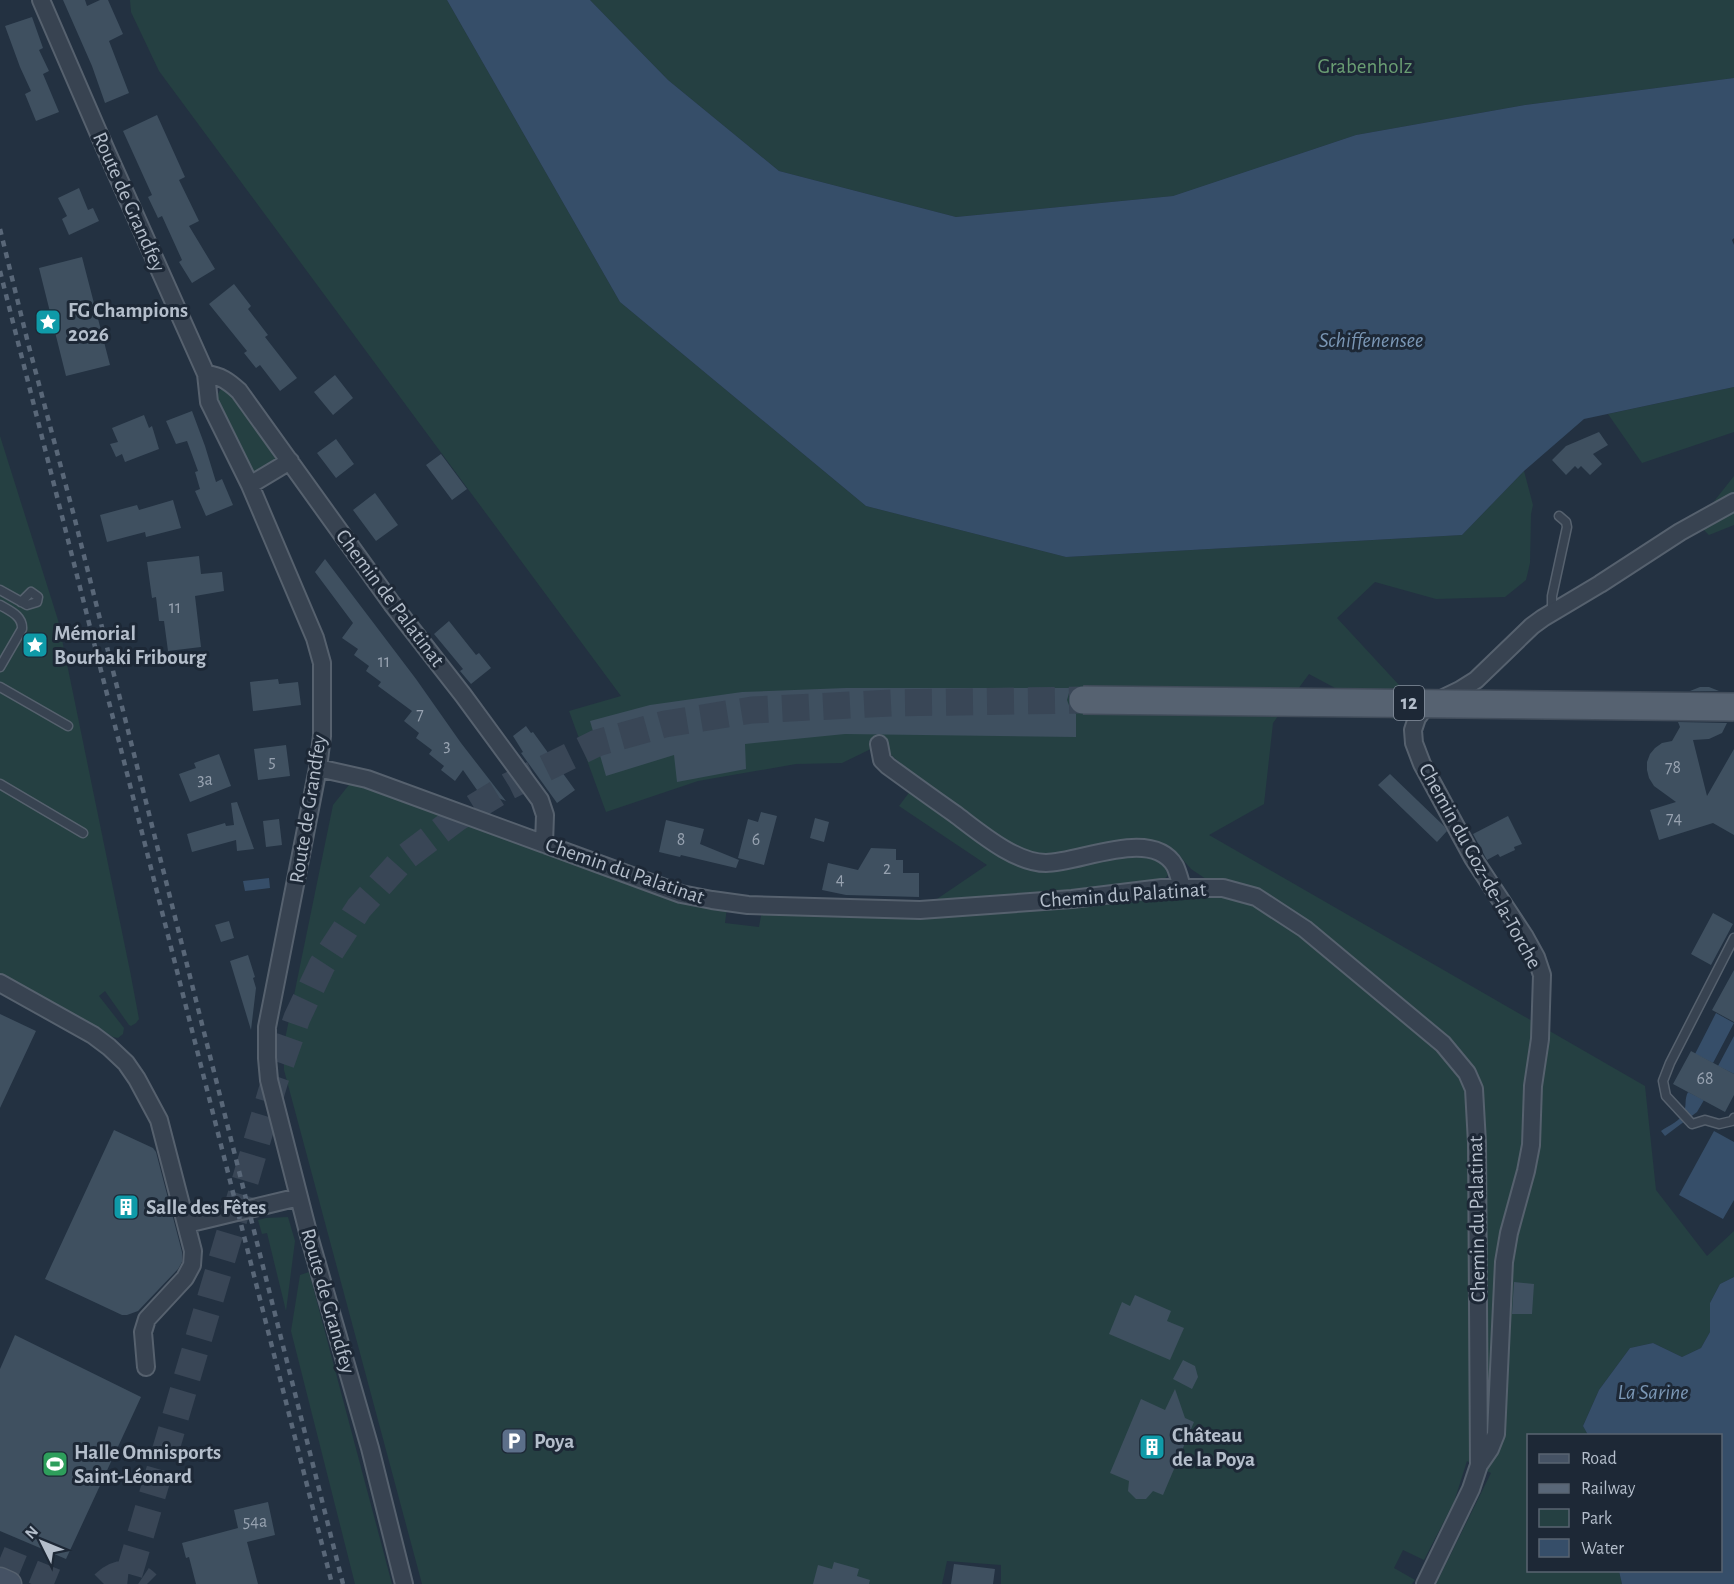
<svg xmlns="http://www.w3.org/2000/svg" width="1734" height="1584" viewBox="0 0 1734 1584" font-family="'Alegreya Sans',sans-serif">
<style>
.green{fill:#254042}
.water{fill:#364e69}
.building{fill:#3f5060}
.lines{fill:none;stroke-linecap:round;stroke-linejoin:round}
.secondary-tunnel{stroke:#394656;stroke-width:24;stroke-dasharray:24 12;stroke-linecap:butt}
.primary-tunnel{stroke:#394656;stroke-width:27;stroke-dasharray:27 14;stroke-linecap:butt}
.service-casing{stroke:#56616e;stroke-width:11}
.minor-casing{stroke:#56616e;stroke-width:20}
.secondary-casing{stroke:#56616e;stroke-width:27}
.service{stroke:#384351;stroke-width:8}
.minor{stroke:#384351;stroke-width:16}
.secondary{stroke:#455264;stroke-width:24}
.rail{stroke:#596778;stroke-width:4.5;stroke-dasharray:6 6;stroke-linecap:butt}
.primary-bridge-casing{stroke:#414c5a;stroke-width:30;stroke-linecap:butt}
.primary-bridge{stroke:#566271;stroke-width:27}
.labels{text-anchor:middle;dominant-baseline:central;stroke-width:6;stroke-linejoin:round;paint-order:stroke}
.number-label{font-size:18px;fill:#97a2b0}
.shield{fill:#1d2836;stroke:#87919e;stroke-width:1.5}
.shield-label{font-size:20px;font-weight:bold;fill:#b4becb}
.park-label{font-size:21px;fill:#6a9e73;stroke:#1d2836}
.street-label{font-size:21px;fill:#b4becb;stroke:#1d2836}
.poi-label{font-size:21px;font-weight:bold;fill:#b4becb;stroke:#1d2836;text-anchor:start}
.water-label{font-size:22px;font-style:italic;fill:#7a96b4;stroke:#1d2836}
</style>
<rect width="100%" height="100%" fill="#233141"/>
<path class="green" d="M130 0H447L620 302 866 506 1066 557 1462 535 1524 471 1533 505 1531 514 1530 563 1526 580 1505 597 1436 599 1375 582 1337 618 1399 685 1393 719 1309 674 1273 723 1264 804 1209 835 1645 1086 1656 1190 1707 1256 1734 1231V1277L1720 1284 1710 1303V1332L1701 1348 1682 1357 1653 1343 1630 1348 1599 1390 1583 1426 1588 1435 1528 1436V1570L1619 1571 1622 1584H1436L1491 1473 1467 1461 1454 1502 1424 1560 1403 1550 1394 1568 1415 1580 1412 1584H1001V1565L947 1561 942 1584H422L284 1070V1044L333 805 352 781 727 907 725 923 759 927 762 910 1230 884 1206 879 1191 869 1178 854 1166 847 1051 855 1024 850 1001 839 935 792 879 745 842 763 796 764 698 781 606 812 569 711 621 696 159 71 131 12Z
M590 0H1734V78L1525 105 1356 135 1173 196 956 217 779 171 668 80Z
M1734 387V432L1642 463 1608 414Z
M223 388 234 394 278 457 276 464 252 474 218 399C218 394 218 391 223 388Z
M0 436 58 620 130 971 139 1019 136 1023 131 1026 129 1025 105 991 99 996 124 1028 123 1034 118 1038 113 1037 0 973Z
M1734 476V525L1709 535 1697 523Z
M911 790 1016 861 1145 855 1163 863 1168 875 1162 882 1065 894 934 901 987 865 899 806Z
M288 1217 295 1241 286 1311 267 1233 262 1234 258 1220 266 1218Z
M309 1272 392 1584H355L291 1331 300 1275Z"/>
<path class="water" d="M447 0H590L668 80 779 171 956 217 1173 196 1356 135 1525 105 1734 78V238L1732 240 1734 245V387L1584 419 1524 471 1462 535 1066 557 866 506 620 302Z
M269 878 270 888 245 891 243 881Z
M1716 1013 1734 1023 1713 1063 1695 1054Z
M1734 1036V1074L1718 1066Z
M1688 1092 1704 1100 1697 1112 1665 1136 1661 1131C1668 1126 1682 1120 1684 1112 1687 1104 1684 1100 1688 1092Z
M1714 1131 1734 1142V1200L1723 1219 1679 1195Z
M1734 1277V1584H1622L1619 1571 1720 1570V1436L1588 1435 1583 1426 1599 1390 1630 1348 1653 1343 1682 1357 1701 1348 1710 1332V1303L1720 1284Z"/>
<path class="building" d="M63 0H85L87 6 100 0H108L123 34 109 41 129 93 105 103 92 66Z
M32 17 43 48 39 50 49 71 43 74 59 112 36 121 25 94 31 91 20 67 5 26Z
M157 115 185 177 179 180 199 221 189 226 215 269 192 283 179 262 182 260 162 216 158 218 148 197 152 195 123 131Z
M79 188 88 210 93 208 99 221 69 235 62 219 67 216 58 198Z
M82 257 110 365 66 376 39 268Z
M234 284 251 306 248 309 268 335 265 337 297 378 280 391 260 365 256 368 244 353 247 351 209 304Z
M335 375 353 398 333 415 314 392Z
M192 411 205 446 216 482 222 479 233 505 206 516 195 491 200 489 195 472 198 471 187 441 176 444 166 421Z
M144 415 149 428 152 426 159 449 125 462 122 454 116 457 110 444 118 442 112 428Z
M1599 432 1608 445 1593 454 1602 464 1590 475 1581 466 1578 469 1575 466 1566 475 1552 460 1566 446Z
M336 439 354 464 336 478 317 453Z
M441 454 467 489 452 500 426 465Z
M375 493 398 525 376 541 353 510Z
M173 500 181 528 146 537 145 532 107 542 100 515 137 505 139 510Z
M199 556 201 574 222 572 224 591 195 596 201 647 168 651 164 621H159L156 597 152 598 147 562Z
M325 559 416 679 461 743 506 801 477 790 463 770 455 781 441 770 444 766 429 754 432 750 416 738 419 733 404 721 412 711 378 686 381 682 366 671 369 666 354 655 358 649 342 638 353 623 315 572Z
M449 621 476 655 479 653 491 668 471 684 460 671 463 669 434 634Z
M278 679 279 684 298 682 301 705 253 711 250 682Z
M1700 687H1709L1719 691H1690Z
M846 688H1073L1069 693 1067 700 1070 708 1076 714V737L845 734 745 744 746 769 677 782 674 755 606 776 590 721 650 705 742 692Z
M1678 722 1727 723 1722 733 1709 739 1693 740 1707 796 1734 749V835L1713 823 1659 840 1650 810 1676 802 1654 786 1649 778 1647 770V762L1650 754 1655 748 1662 743 1672 741 1680 727Z
M526 726 531 733 533 732 575 790 557 803 521 753 523 752 513 736Z
M286 745 290 776 258 780 254 749Z
M219 754 231 786 190 802 179 774 196 768 194 763Z
M1390 774 1444 826 1447 831 1437 842 1378 785Z
M237 802 254 849 237 851 236 840 192 852 187 834 225 823 226 826 234 825 231 803Z
M761 812 777 816 764 865 738 858 748 819 758 822Z
M1508 816 1522 844 1514 847 1515 850 1500 857 1498 854 1487 860 1473 834Z
M815 818 829 822 824 842 810 838Z
M279 819 282 845 266 847 263 821Z
M666 820 704 829 700 844 739 860 736 868 681 855 680 857 659 852Z
M871 848 896 849V860H903V873H919V897L846 895 822 890 828 863 858 870Z
M1713 913 1733 924 1711 965 1691 954Z
M229 921 234 938 221 942 215 925Z
M248 955 255 977 253 978 256 988 251 1030 230 961Z
M1734 970V1022L1712 1010Z
M0 1014 36 1031 0 1108Z
M1691 1051 1734 1074V1095L1725 1112 1673 1084Z
M114 1130 153 1148 156 1152 182 1252V1262L178 1269 138 1311 127 1315H122L45 1279Z
M1514 1282 1534 1284 1532 1314H1512Z
M1135 1295 1171 1311 1167 1321 1184 1328 1170 1360 1109 1334 1122 1302 1130 1306Z
M15 1335 141 1397 66 1559 0 1531V1369Z
M1183 1360 1195 1366 1198 1377 1192 1389 1173 1379Z
M1175 1389 1185 1418 1194 1422 1163 1495 1153 1491 1146 1499H1136L1128 1491 1129 1481 1110 1473 1141 1399 1165 1410Z
M268 1502 275 1535 247 1542 258 1584H196L189 1557 186 1558 182 1543 238 1528 234 1510Z
M834 1562 859 1569 857 1576 870 1580 869 1584H813L818 1565 832 1569Z
M954 1564 995 1569 993 1584H951Z"/>
<g class="lines">
<path class="secondary-tunnel" d="M0 1558 63 1584"/>
<path class="primary-tunnel" d="M129 1574 275 1080 297 1018 322 965 359 908 403 859 457 818 509 786 597 743 665 724 752 710 891 703 1083 700
M104 1584C117 1571 134 1571 147 1584"/>
<g class="service-casing">
<path id="service" d="M0 590 27 605 37 602 38 597 31 592 21 602
M0 605C10 611 23 616 22 629L0 667
M1555 610 1552 605V596L1567 527 1566 522 1559 516
M0 687 68 726
M0 784 83 833
M1734 938 1670 1063 1663 1081 1666 1096 1692 1124 1705 1120 1719 1124 1732 1121 1734 1118"/>
</g>
<g class="minor-casing">
<path id="minor" d="M41 0 105 148 206 374 209 402 250 485 315 638 322 663V736L318 768 267 1027V1058L269 1080 309 1236 370 1448 404 1584
M206 374C221 376 228 381 239 391L392 604 463 695 540 800 545 815 544 844
M250 485 290 461
M879 744 882 760 888 766C910 782 932 798 955 814 979 832 1015 863 1046 863 1080 863 1152 827 1175 866 1178 872 1180 881 1182 887
M318 768 367 779 681 894 712 900 748 905 920 910 1072 899 1162 888H1223L1256 897 1305 929 1443 1044 1467 1073 1474 1089 1477 1143 1479 1465 1471 1489 1425 1584
M0 983 93 1035 109 1047 126 1063 137 1079 159 1120 193 1251 192 1265 185 1278 147 1319 143 1332 146 1367
M187 1224 299 1197
M1479 1465 1490 1449 1496 1434 1504 1262 1509 1233 1526 1171 1531 1145 1533 1086 1540 1039 1542 975 1536 957 1525 937 1473 858 1422 764 1414 743 1413 730 1417 718 1423 710 1431 704 1460 690 1476 680 1532 626 1543 618 1600 584 1680 532 1734 502"/>
</g>
<g class="secondary-casing">
<path id="secondary" d="M0 1580 9 1584"/>
</g>
<use href="#service" class="service"/>
<use href="#minor" class="minor"/>
<use href="#secondary" class="secondary"/>
<path class="rail" d="M0 229 28 343 74 516 343 1584
M0 271 332 1584"/>
<g class="primary-bridge-casing">
<path id="primary-bridge" d="M1083 700 1734 707"/>
</g>
<use href="#primary-bridge" class="primary-bridge"/>
</g>
<defs>
<g id="sight-square" transform="scale(1.35)"><rect x="-9" y="-9" width="18" height="18" rx="4" fill="#0f9aa8" stroke="#1d2836"/><path d="M0-6L1.8-2.2L6-1.7L2.9 1.2L3.7 5.4L0 3.3L-3.7 5.4L-2.9 1.2L-6-1.7L-1.8-2.2Z" fill="#fff"/></g>
<g id="building-square" transform="scale(1.35)"><rect x="-9" y="-9" width="18" height="18" rx="4" fill="#0f9aa8" stroke="#1d2836"/><path d="M-4-6H4V6H1V3H-1V6H-4ZM-2.5-4.3h1.7v1.8h-1.7ZM.8-4.3h1.7v1.8H.8ZM-2.5-1h1.7V.8h-1.7ZM.8-1h1.7V.8H.8Z" fill="#fff"/></g>
<g id="parking-square" transform="scale(1.35)"><rect x="-9" y="-9" width="18" height="18" rx="4" fill="#5c6f8a" stroke="#1d2836"/><path d="M-3.5-5.5H1a3.5 3.5 0 0 1 0 7H-1V5.5H-3.5ZM-1-3.4V-.6H.8a1.4 1.4 0 0 0 0-2.8Z" fill="#fff"/></g>
<g id="stadium-square" transform="scale(1.35)"><rect x="-9" y="-9" width="18" height="18" rx="4" fill="#2e9e5b" stroke="#1d2836"/><path d="M0-5a6.5 5 0 1 0 0 10a6.5 5 0 1 0 0-10ZM-3.5-1.8h7v3.6h-7Z" fill="#fff"/></g>
</defs>
<g fill-rule="evenodd">
<use href="#sight-square" x="48" y="322"/>
<use href="#sight-square" x="35" y="645"/>
<use href="#building-square" x="126" y="1207"/>
<use href="#parking-square" x="514" y="1441"/>
<use href="#building-square" x="1152" y="1447"/>
<use href="#stadium-square" x="55" y="1464"/>
</g>
<g class="labels">
<g class="number-label">
<text x="175" y="608">11</text>
<text x="384" y="662">11</text>
<text x="420" y="715">7</text>
<text x="447" y="746">3</text>
<text x="272" y="762">5</text>
<text x="1673" y="768">78</text>
<text x="205" y="780">3a</text>
<text x="1674" y="819">74</text>
<text x="681" y="840">8</text>
<text x="756" y="840">6</text>
<text x="887" y="869">2</text>
<text x="840" y="880">4</text>
<text x="1705" y="1079">68</text>
<text x="255" y="1522">54a</text>
</g>
<rect class="shield" x="1394" y="686" width="30" height="34" rx="4.5"/>
<g class="shield-label">
<text x="1409" y="703">12</text>
</g>
<g class="park-label">
<text x="1365" y="66">Grabenholz</text>
</g>
<g class="street-label">
<text transform="translate(129 202) rotate(66)">Route de Grandfey</text>
<text transform="translate(390 598) rotate(53)">Chemin de Palatinat</text>
<text transform="translate(308 809) rotate(-81)">Route de Grandfey</text>
<text transform="translate(1480 866) rotate(61)">Chemin du Goz-de-la-Torche</text>
<text transform="translate(625 871) rotate(19)">Chemin du Palatinat</text>
<text transform="translate(1123 895) rotate(-4)">Chemin du Palatinat</text>
<text transform="translate(1477 1219) rotate(-91)">Chemin du Palatinat</text>
<text transform="translate(328 1301) rotate(74)">Route de Grandfey</text>
</g>
<g class="poi-label">
<text x="68" y="310">FG Champions<tspan x="68" dy="24">2026</tspan></text>
<text x="54" y="633">Mémorial<tspan x="54" dy="24">Bourbaki Fribourg</tspan></text>
<text x="146" y="1207">Salle des Fêtes</text>
<text x="1172" y="1435">Château<tspan x="1172" dy="24">de la Poya</tspan></text>
<text x="534" y="1441">Poya</text>
<text x="74" y="1452">Halle Omnisports<tspan x="74" dy="24">Saint-Léonard</tspan></text>
</g>
<g class="water-label">
<text x="1371" y="340">Schiffenensee</text>
<text x="1653" y="1392">La Sarine</text>
</g>
</g>
<rect x="1527" y="1434" width="195" height="138" fill="#1d2836" stroke="#596472" stroke-width="1.5"/>
<rect x="1539" y="1454" width="30" height="9" fill="#455264" stroke="#596472" stroke-width="1.5"/>
<text x="1581" y="1464" font-size="18" fill="#b4becb">Road</text>
<rect x="1539" y="1484" width="30" height="9" fill="#596778" stroke="#596472" stroke-width="1.5"/>
<text x="1581" y="1494" font-size="18" fill="#b4becb">Railway</text>
<rect x="1539" y="1509" width="30" height="18" fill="#254042" stroke="#596472" stroke-width="1.5"/>
<text x="1581" y="1524" font-size="18" fill="#b4becb">Park</text>
<rect x="1539" y="1539" width="30" height="18" fill="#364e69" stroke="#596472" stroke-width="1.5"/>
<text x="1581" y="1554" font-size="18" fill="#b4becb">Water</text>
<g transform="translate(42 1542) rotate(313)" stroke="#1d2836" stroke-width="4.5" paint-order="stroke">
<path d="M0-4.5L10 22L0 15L-10 22Z" fill="#b4becb"/>
<text y="-9" font-size="16" font-weight="bold" text-anchor="middle" fill="#b4becb">N</text>
</g>
</svg>
